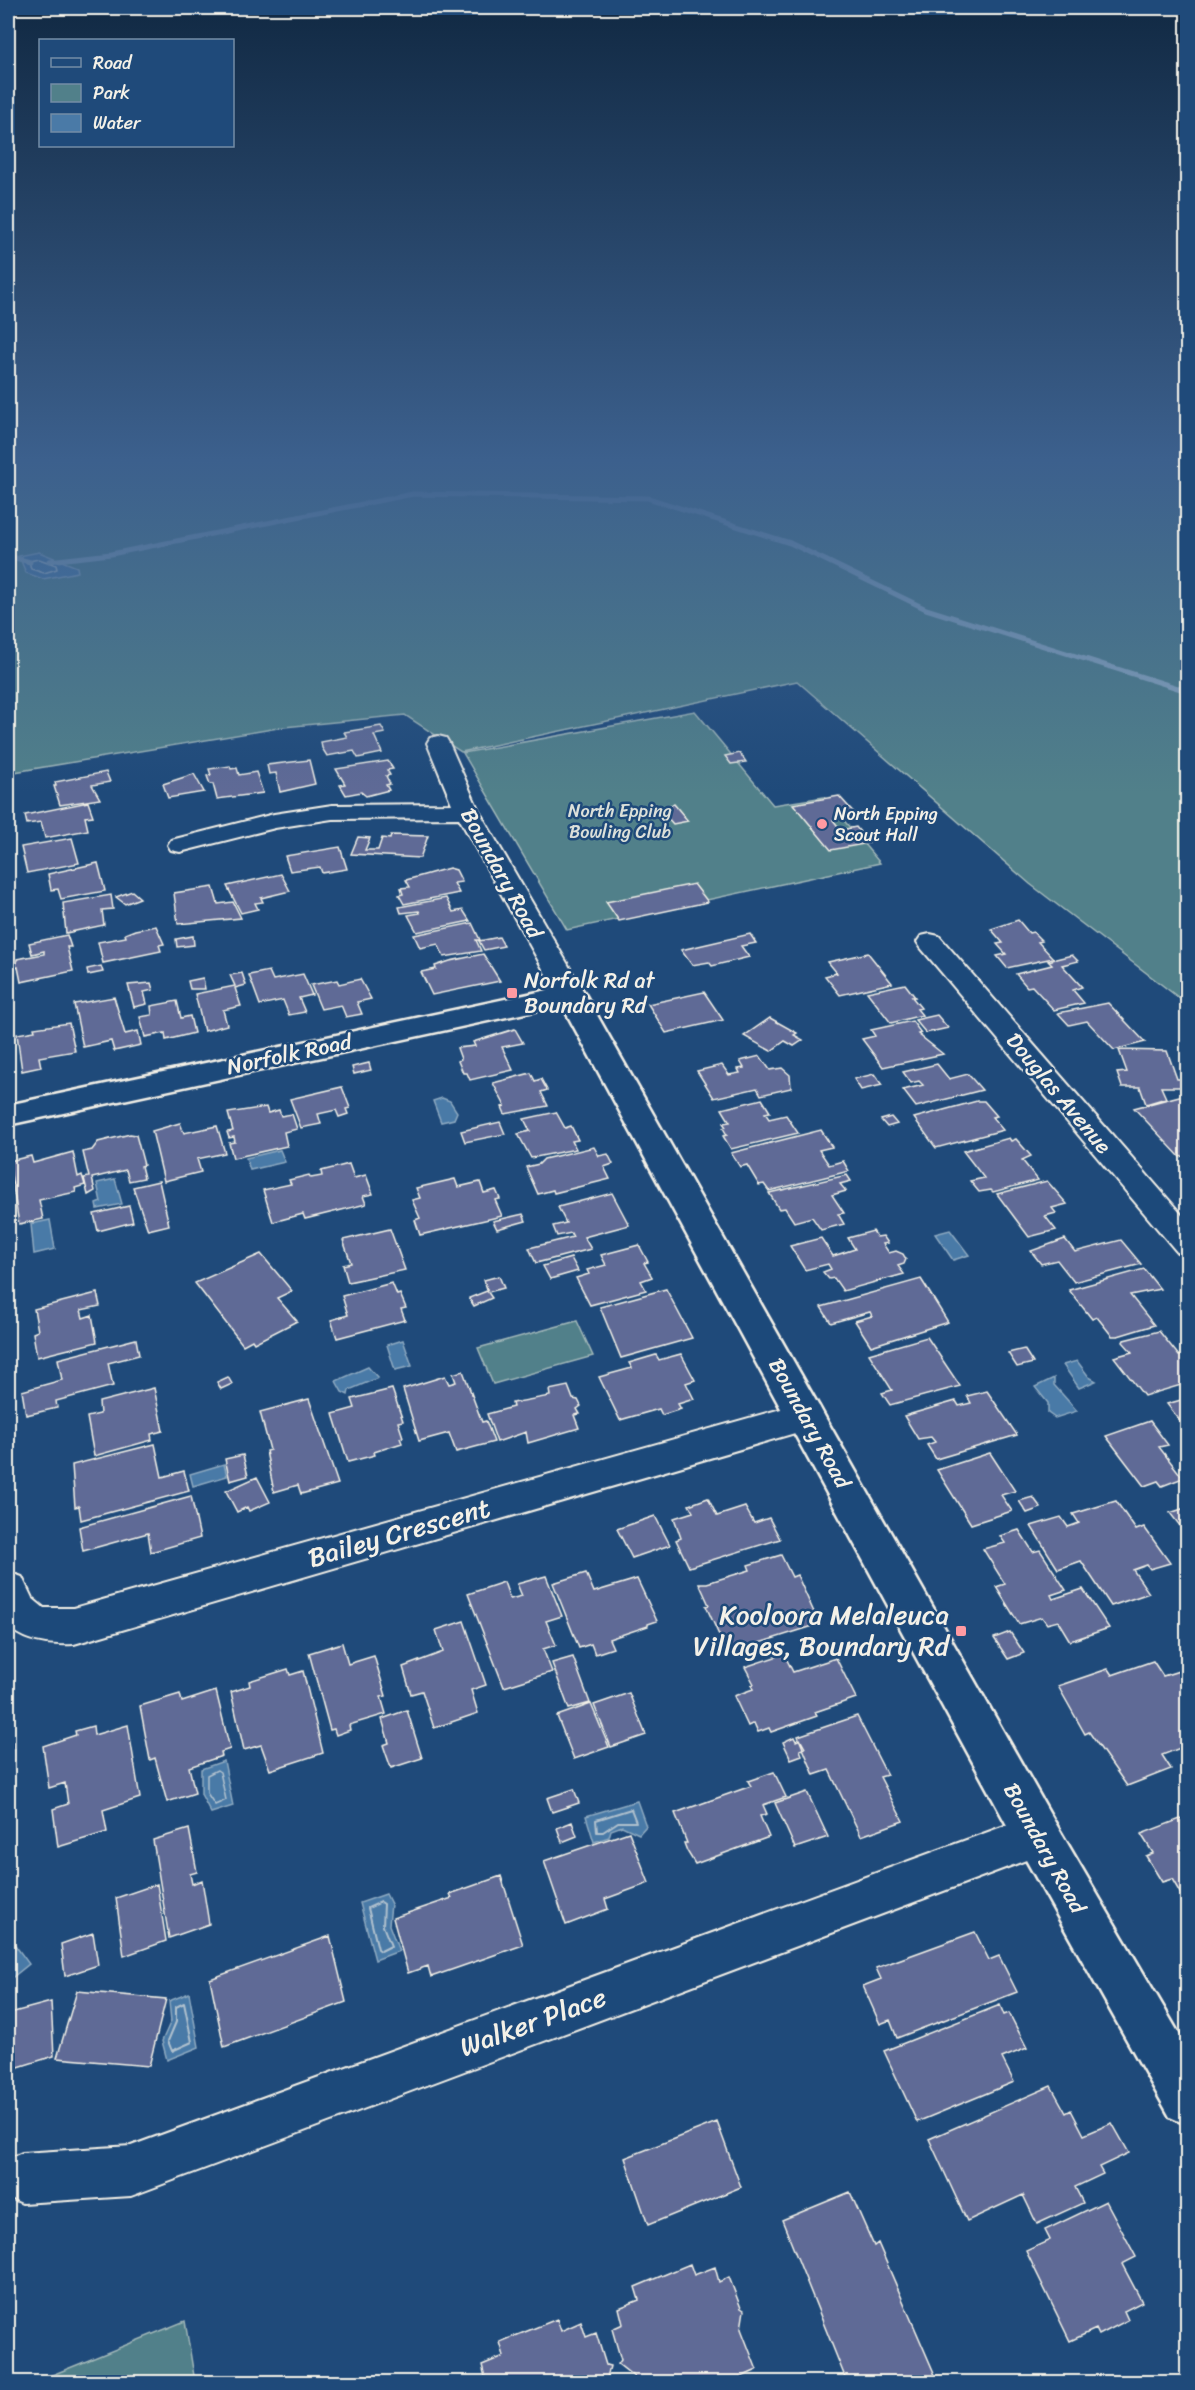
<svg xmlns="http://www.w3.org/2000/svg" width="1195" height="2390" viewBox="0 0 1195 2390" font-family="Sriracha,sans-serif">
<style>
.green{fill:#51808a;stroke:#a2b8b9;stroke-width:1.5}
.water{fill:#4a7aa7;stroke:#8eaac1;stroke-width:1.5}
.lines{fill:none;stroke-linecap:round;stroke-linejoin:round}
.shore-far1{stroke:#b0c1ce;stroke-width:1.5}
.shore{stroke:#b0c1ce;stroke-width:2}
.stream-far1{stroke:#8eaac1;stroke-width:5}
.stream{stroke:#8eaac1;stroke-width:6}
.building{fill:#5e6b96;stroke:#f4f1e8;stroke-width:1.5}
.minor-casing{stroke:#f4f1e8;stroke-width:4}
.tertiary-casing{stroke:#f4f1e8;stroke-width:5}
.minor{fill:#1f4a7a;fill-rule:evenodd}
.tertiary{fill:#1f4a7a;fill-rule:evenodd}
.poi-dot{fill:#ff9aa2;stroke:#1f4a7a;stroke-width:2}
.labels{text-anchor:middle;dominant-baseline:central;stroke-width:5;stroke-linejoin:round;paint-order:stroke}
.far-park-label{font-size:18px;fill:#dce0da;stroke:#1f4a7a}
.far-poi-label{font-size:18px;fill:#f4f1e8;stroke:#1f4a7a;text-anchor:start}
.street-label{font-size:22px;fill:#f4f1e8;stroke:#1f4a7a}
.poi-label{font-size:22px;fill:#f4f1e8;stroke:#1f4a7a;text-anchor:start}
.near-street-label{font-size:27px;fill:#f4f1e8;stroke:#1f4a7a}
.near-poi-label{font-size:27px;fill:#f4f1e8;stroke:#1f4a7a;text-anchor:end}
</style>
<rect width="100%" height="100%" fill="#1f4a7a"/>
<filter id="ink" filterUnits="userSpaceOnUse"><feTurbulence type="fractalNoise" baseFrequency=".0167" numOctaves="2"/><feDisplacementMap in="SourceGraphic" scale="12" xChannelSelector="R" yChannelSelector="G"/><feConvolveMatrix kernelMatrix="1 2 1 2 8 2 1 2 1" color-interpolation-filters="sRGB"/></filter>
<g filter="url(#ink)">
<path class="green" d="M8 459H1187V1004L1030 884 797 681 461 752 405 715 284 727 8 773Z
M695 711 773 805 824 797 880 863 567 930 463 753Z
M577 1321 593 1356 493 1384 478 1348Z
M185 2321 195 2382H35Z"/>
<path class="water" d="M39 552 77 567 78 572 43 579 26 573 19 556Z
M442 1098 450 1101 457 1112 454 1119 441 1122 433 1101Z
M280 1150 285 1162 250 1170 246 1158Z
M115 1179 122 1204 97 1209 96 1204 101 1202 97 1183Z
M50 1220 55 1249 34 1254 31 1224Z
M950 1230 969 1255 953 1260 935 1234Z
M403 1340 412 1366 395 1370 387 1345Z
M1077 1361 1089 1377 1096 1381 1079 1388 1063 1365Z
M368 1367 378 1378 349 1390 348 1395 342 1392 336 1381Z
M1054 1378V1385L1077 1411 1055 1418 1048 1413V1403L1035 1387Z
M224 1464 227 1476 193 1486 190 1474Z
M224 1761 233 1806 211 1813 201 1794V1769Z
M637 1801 646 1826 639 1834 622 1826 611 1830 609 1837 594 1842 586 1816Z
M386 1894 391 1904 389 1925 399 1951 375 1960 360 1903Z
M15 1945 29 1964 8 1981V1951Z
M189 1993 199 2047 167 2060 162 2041 171 2021 169 2001Z"/>
<g class="lines">
<path class="shore-far1" d="M39 559 56 565 57 569 44 573 31 569 29 561Z
M217 1770 220 1772 226 1800 215 1805 207 1793V1775Z"/>
<path class="shore" d="M631 1809 636 1822H618L603 1832H597L596 1820Z
M381 1902 384 1904 383 1926 391 1946 381 1951 378 1949 368 1908Z
M184 2003 192 2042 172 2051 168 2041 176 2022V2007Z"/>
<path class="stream-far1" d="M8 556 30 562
M49 561 111 554 413 494 648 498 790 543 926 609 1184 690"/>
<path class="stream" d="M1180 688 1188 691"/>
</g>
<path class="building" d="M381 726 385 733 374 735 382 753 358 758 354 751 327 756 322 748 321 742 347 737 344 732Z
M740 753 746 762 731 764 725 756Z
M309 760 315 784 280 792 276 773 269 774 267 765Z
M388 761 393 769 387 770 390 775 386 776 390 784 386 785 389 790 366 796 361 792 346 795 340 785 345 784 336 769Z
M230 766 231 769 237 768 239 775 256 772 263 793 217 799 213 784H210L207 776 211 775 209 769Z
M106 772 110 782 92 785 100 799 60 805 54 786H56L55 782Z
M194 774 204 792 168 798 163 784Z
M839 796 857 816 833 820 841 830 856 827 869 843 831 850 793 804Z
M88 802 93 816 85 817 88 830 45 838 41 822 27 824 25 815Z
M674 804 688 821 673 824 659 808Z
M391 835 428 836 420 858 351 854 358 837 370 838 365 850H378L382 838 390 839Z
M72 838 79 863 27 873 21 847Z
M340 847 347 869 322 873 320 867 290 871 285 856Z
M98 863 105 891 61 899 58 889 51 890 48 874Z
M449 868 456 870 462 882 454 883 459 893 404 904 399 895 403 894 401 888 410 887 406 880Z
M281 874 290 891 261 898 263 902 255 903 258 909 241 913 227 886Z
M694 884 708 902 619 921 606 902Z
M213 887 218 904 233 902 241 918 178 924 174 893Z
M132 891 140 898 125 904 116 897Z
M111 895 113 909 102 910 104 925 66 933 63 903Z
M446 898 453 912 463 910 470 921 417 932 408 915 420 913 419 911 401 913 399 907Z
M1018 920 1029 933 1033 932 1042 941 1038 942 1053 958 1007 968 997 956 1006 954 997 944 1003 943 991 929Z
M472 923 480 940H476L481 951 444 957 438 944 420 948 414 935Z
M156 926 164 944 159 945 161 951 103 963 98 942 126 937 125 934 135 930Z
M750 934 756 943 741 946 749 957 712 966 709 962 692 965 681 950Z
M67 935 71 947H67L73 971 21 982 18 967 15 968 17 959 44 954V951L32 954 29 943Z
M193 936 194 945 177 947 176 939Z
M499 937 504 946 484 950 479 941Z
M868 953 892 983 840 995 825 976 837 973 828 962Z
M483 954 500 981 432 995 421 972 436 969 435 966 450 961Z
M1072 955 1078 961 1062 965 1082 987 1073 990 1084 1003 1054 1010 1032 986 1027 987 1016 974 1052 965 1048 961Z
M101 966 103 972 88 975 87 969Z
M269 971 273 980 303 974 312 995 299 998 305 1012 289 1015 283 1000 260 1005 249 975Z
M242 973 246 985 235 988 241 1006 223 1010 227 1025 204 1031 195 994 235 986 230 975Z
M203 978 205 989H190L188 981Z
M360 979 371 999 357 1002 362 1014 346 1017 341 1005 321 1009 311 985 337 980 339 984Z
M151 983 153 990 144 992 147 1004 134 1007 128 985Z
M905 984 915 997H912L921 1008 917 1009 922 1015 891 1023 867 992Z
M704 992 723 1020 666 1033 648 1004Z
M114 997 125 1034 138 1031 141 1045 114 1051 111 1041 83 1047 74 1004Z
M177 1001 181 1018 190 1016 194 1033 166 1040 165 1033 145 1037 140 1017 152 1015 151 1006Z
M1108 1003 1145 1042 1114 1050 1087 1021 1069 1025 1058 1013Z
M937 1015 948 1028 926 1033 915 1020Z
M770 1018 797 1033 794 1035 803 1040 794 1046 785 1041 771 1051 744 1036Z
M912 1021 921 1033 918 1034 943 1054 883 1067 862 1039 875 1036 871 1030Z
M69 1023 75 1051 39 1057 41 1067 22 1071 17 1034 35 1031 34 1028Z
M515 1029 523 1043 502 1047 513 1070 470 1080 467 1073H463L458 1061 461 1059 457 1048 475 1046 473 1042Z
M1119 1050 1167 1051 1177 1079H1187L1188 1087H1161L1166 1098 1146 1104 1140 1087H1122L1117 1073 1127 1072Z
M760 1056 770 1070 782 1068 790 1075 791 1088 761 1095 757 1088 714 1098 697 1071 722 1065 729 1075 740 1073 738 1069 744 1068 740 1061Z
M369 1063 371 1070 354 1074 352 1067Z
M937 1064 949 1079 968 1074 982 1090 916 1107 903 1090 923 1085 919 1081 911 1083 903 1072Z
M531 1073 535 1081 541 1079 547 1090 541 1092 548 1106 505 1114 502 1107 505 1106 493 1083Z
M874 1074 882 1085 861 1090 854 1079Z
M342 1087 350 1108 346 1109 348 1114 339 1117 336 1110 318 1114 321 1124 301 1128 290 1099Z
M1187 1094 1188 1155 1180 1157 1134 1108Z
M762 1099 770 1112 765 1113 769 1119 786 1115 798 1133 731 1149 723 1136 727 1135 723 1128 726 1127 723 1123 730 1122 722 1109Z
M977 1101H984L997 1116 992 1117 1003 1130 936 1148 914 1118Z
M266 1107 268 1113 279 1110 281 1116 292 1114 297 1129 284 1132 287 1146 233 1158 229 1143 235 1142 234 1137 229 1138 227 1132 233 1131 228 1113Z
M556 1112 565 1128 571 1126 578 1140 572 1141 576 1149 531 1158 518 1134 530 1131 524 1119Z
M891 1117 897 1124 887 1127 881 1120Z
M500 1122 505 1134 465 1142 461 1131Z
M180 1123 184 1133 217 1126 225 1153 197 1159 201 1172 164 1181 152 1131Z
M821 1130 832 1147 819 1150 829 1165 843 1161 849 1171 769 1191 764 1184 759 1185 747 1165 740 1167 731 1153Z
M130 1134 136 1135 144 1165 141 1166 144 1178 129 1181 126 1170 92 1178 95 1191 88 1195 84 1178 89 1177 83 1152 92 1150 98 1142Z
M1009 1138 1011 1141 1016 1139 1031 1156 1022 1160 1038 1180 993 1192 991 1190 979 1192 970 1181 984 1178 963 1151Z
M594 1147 599 1156 608 1154 613 1164 604 1167 610 1179 554 1193 553 1190 538 1194 526 1167 539 1164 544 1159Z
M73 1152 78 1177 82 1175 85 1185 75 1188 76 1192 39 1200 43 1219 19 1224 9 1161 31 1156 33 1163Z
M349 1164 354 1178 366 1175 373 1194 363 1196 366 1204 305 1219 303 1214 273 1222 263 1190 291 1184 289 1180 309 1175 311 1178 322 1176 321 1171Z
M847 1175 851 1181 840 1184 846 1191 832 1195 844 1213 838 1214 844 1224 821 1230 812 1217 794 1222 785 1208 779 1209 769 1193Z
M455 1179 458 1187 480 1182 484 1193 496 1190 500 1199 495 1200 502 1216 420 1235 415 1220 420 1218 412 1200 420 1198 416 1188Z
M159 1181 169 1225 148 1230 133 1187Z
M1047 1181 1067 1204 1052 1208 1056 1213 1045 1216 1056 1230 1029 1237 997 1194Z
M612 1193 629 1225 584 1237 591 1249 536 1263 529 1248 573 1237 571 1233 557 1236 553 1226 566 1223 558 1207Z
M129 1206 133 1222 98 1231 94 1214Z
M523 1214 526 1221 497 1229 493 1221Z
M390 1229 405 1270 348 1282 343 1265 351 1263 343 1240Z
M873 1231 877 1237 883 1236 888 1243 883 1244 889 1253 896 1251 903 1254 906 1259 904 1264 898 1266 904 1274 843 1291 834 1278 829 1279 823 1272 831 1269 828 1264 805 1270 790 1246 821 1238 833 1256 855 1249 848 1238Z
M1065 1239 1075 1252 1121 1240 1141 1264 1074 1282 1057 1260 1041 1264 1031 1251Z
M639 1245 648 1262 644 1263 652 1277 641 1281 646 1290 590 1305 576 1278 589 1274 587 1270 606 1265 601 1255Z
M261 1254 292 1291 277 1298 297 1321 254 1343 252 1340 243 1345 195 1283Z
M571 1258 578 1271 550 1279 543 1266Z
M1144 1269 1160 1289 1130 1295 1154 1325 1118 1336H1112L1097 1317 1092 1319 1069 1290Z
M499 1276 504 1288 488 1292 484 1280Z
M921 1279 948 1322 871 1346 855 1321 872 1316 870 1312 831 1323 821 1307Z
M392 1283 397 1295 400 1294 406 1308 401 1309 405 1320 337 1338 331 1320 348 1315 342 1296Z
M666 1289 692 1338 621 1358 600 1307Z
M487 1291 492 1298 474 1306 469 1298Z
M97 1293 100 1306 81 1310 83 1318 92 1315 97 1342 37 1357 33 1333 38 1331 34 1309Z
M1159 1331 1179 1356 1188 1354V1383L1144 1396 1114 1357 1132 1352 1123 1342 1124 1340Z
M927 1337 960 1386 890 1405 882 1393 892 1390 869 1354Z
M136 1339 139 1355 108 1363 113 1386 56 1401 57 1408 26 1415 22 1391 62 1380 58 1359Z
M1024 1349 1033 1363 1017 1367 1008 1353Z
M681 1354 695 1380 686 1383 694 1399 678 1404 681 1409 662 1415 659 1409 620 1420 599 1377 632 1368 629 1363 656 1355 659 1360Z
M463 1371 482 1422 486 1421 494 1442 456 1452 449 1433 419 1441 403 1389 445 1376 449 1384 456 1382 453 1374Z
M228 1377 232 1384 221 1389 217 1382Z
M568 1386 573 1399 578 1400 581 1406 577 1409 580 1414 574 1415 579 1428 528 1443 526 1432 497 1442 487 1414 513 1407 512 1403 550 1396 549 1390Z
M154 1388 163 1431 151 1434 152 1440 94 1456 87 1417 100 1414 99 1402Z
M392 1389 403 1421 398 1422 403 1437 400 1438 402 1443 374 1452 375 1455 348 1462 333 1414 355 1408 352 1399Z
M987 1391 1017 1435 936 1459 927 1445 935 1442 931 1437 918 1439 904 1416 956 1401 959 1406 971 1403 967 1396Z
M1188 1398V1431L1167 1404Z
M309 1399 338 1484 301 1494 298 1485 274 1492 266 1451 270 1450 260 1412Z
M1150 1421 1168 1445 1159 1447 1183 1478 1162 1486 1158 1481 1144 1486 1106 1436Z
M155 1444 162 1477 184 1471 189 1491 81 1520 79 1506 75 1507 72 1465Z
M990 1453 1015 1491 1001 1495 1012 1511 971 1524 937 1470Z
M243 1455 248 1476 230 1481 225 1459Z
M257 1477 270 1502 249 1511 247 1507 237 1512 226 1491Z
M191 1496 200 1538 151 1552 148 1533 83 1551 79 1527Z
M1033 1497 1041 1508 1027 1513 1019 1501Z
M708 1498 717 1516 745 1507 754 1523 769 1518 780 1539 689 1567 676 1540 681 1538 674 1518 693 1512 689 1505Z
M1116 1501 1136 1530 1144 1527 1170 1563 1150 1569 1147 1565 1133 1570 1149 1593 1111 1606 1081 1561 1058 1569 1031 1526 1061 1517 1068 1527 1079 1523 1073 1514Z
M1188 1507V1536L1170 1513Z
M655 1516 670 1545 632 1558 617 1529Z
M1019 1530 1033 1552 1040 1550 1066 1590 1051 1595 1053 1599 1083 1589 1109 1628 1070 1641 1058 1621 1047 1624 1042 1617 1019 1624 996 1587 1005 1584 983 1549 1005 1543 1000 1536Z
M781 1555 792 1577 797 1575 818 1621 811 1623 813 1626 727 1653 706 1606 709 1605 699 1583H707L750 1570 748 1565Z
M586 1573 594 1592 637 1579 657 1621 648 1624V1626L609 1639 613 1648 595 1654 591 1644 579 1648 553 1583Z
M546 1576 562 1616 546 1621 556 1645 543 1649 552 1672 504 1687 468 1594 504 1582 510 1599 522 1596 517 1584Z
M464 1621 486 1685 471 1690 478 1713 434 1728 422 1691 411 1694 403 1667 443 1652 436 1630Z
M1010 1632 1024 1653 1008 1659 994 1638Z
M342 1643 348 1664 374 1656 386 1696 381 1697 386 1714 349 1725 350 1730 336 1735 334 1729 330 1730 309 1653Z
M784 1654 793 1672 836 1658 856 1698 815 1712 817 1716 771 1732 769 1728 758 1732 754 1723 748 1726 734 1696 753 1689 751 1685 754 1684 745 1667Z
M573 1657 590 1703 569 1709 552 1663Z
M1153 1661 1163 1676 1179 1671 1188 1684V1704L1183 1706 1188 1712V1745L1162 1755 1171 1769 1127 1786 1089 1732 1085 1734 1058 1686 1108 1669 1112 1675Z
M288 1669 290 1675 303 1671 323 1753 270 1770 261 1745 244 1750 231 1692 250 1686 249 1681Z
M216 1691 230 1749 221 1752 222 1756 189 1767 195 1793 167 1802 155 1758 150 1760 140 1706 180 1694 182 1702Z
M629 1693 646 1735 611 1747 594 1705Z
M591 1704 609 1747 574 1759 557 1716Z
M407 1710 422 1758 391 1768 383 1745 389 1743 382 1719Z
M857 1716 887 1775 880 1777 903 1821 861 1836 829 1770 814 1775 798 1736Z
M128 1725 140 1798 103 1810 107 1832 58 1847 53 1809 68 1804 65 1783 49 1788 43 1746 76 1735 75 1731 93 1726 94 1735Z
M794 1737 796 1741 800 1739 805 1748 800 1750 802 1755 791 1759 783 1742Z
M14 1742 11 1776 8 1777V1743Z
M774 1772 786 1797 763 1805 767 1814 760 1816 769 1837 695 1864 687 1851 684 1843H687L675 1813 751 1786 748 1781Z
M574 1789 579 1803 552 1812 547 1798Z
M807 1792 828 1837 795 1848 775 1803Z
M1188 1816V1894L1182 1896 1172 1879 1162 1882 1146 1856 1153 1853 1141 1834Z
M572 1822 577 1836 562 1842 557 1828Z
M189 1829 197 1872 190 1874 192 1884 202 1880 209 1924 169 1938 153 1840Z
M629 1832 649 1883 605 1899 608 1909 566 1925 544 1861Z
M501 1876 523 1945 431 1977 428 1966 408 1973 393 1918 452 1898 450 1894Z
M157 1884 166 1941 124 1956 116 1898Z
M975 1932 989 1960 999 1956 1017 1992 897 2038 890 2020 880 2024 863 1986 881 1979 876 1968Z
M93 1933 98 1965 65 1976 61 1944Z
M330 1936 346 2002 224 2047 210 1979Z
M77 1991 166 1999 149 2066 57 2058Z
M51 2002 54 2056 12 2069 10 2013Z
M1000 2005 1004 2015 1009 2013 1027 2048 1002 2058 1014 2082 917 2122 884 2051Z
M1051 2086 1066 2113 1071 2110 1084 2135 1112 2123 1129 2153 1099 2167 1103 2174 1075 2187 1083 2203 1037 2224 1023 2195 967 2221 929 2139Z
M717 2122 741 2187 648 2225 625 2158Z
M850 2192 874 2246 878 2243 938 2382H847L782 2220Z
M1106 2201 1136 2257 1122 2264 1142 2302 1124 2311 1128 2320 1099 2335 1096 2329 1070 2341 1026 2251 1050 2240 1045 2230Z
M690 2264 694 2275 715 2267 719 2282 729 2277 741 2308 744 2310 741 2329 757 2370 730 2382H636L633 2376 618 2364 621 2360 612 2329 623 2324 619 2308 639 2300 635 2287Z
M557 2319 561 2331 581 2322 586 2337 596 2333 606 2365 610 2366 606 2382H483L486 2381 482 2365 504 2356 500 2342Z"/>
<g class="lines">
<g class="minor-casing">
<path id="minor" d="M438 736 446 738 449 743 479 811 585 994 581 1000 571 1002 561 1000 557 994 459 818 332 819 275 828 180 852 171 850 168 845 171 840 274 814 332 805 452 804 427 743 430 738Z
M930 934 939 936 1188 1222V1255L1177 1252 921 948 917 942 921 936Z
M806 1402 819 1406 824 1416 819 1426 74 1644C52 1645 24 1643 8 1626V1572L22 1577 32 1598 44 1608H74Z
M1037 1814 1053 1820 1059 1835 1053 1850 131 2196 22 2203 8 2197V2159L22 2153 131 2146Z"/>
</g>
<g class="tertiary-casing">
<path id="tertiary" d="M571 985 581 988 585 994 1053 1819 1188 2049V2125L1170 2117 1021 1851 562 1005 8 1125V1105Z"/>
</g>
<use href="#minor" class="minor"/>
<use href="#tertiary" class="tertiary"/>
</g>
</g>
<linearGradient id="sky" x2="0" y2="1"><stop stop-color="#112943"/><stop offset="0.58" stop-color="#3c608d"/><stop offset="1" stop-color="#3c608d" stop-opacity="0"/></linearGradient>
<rect width="1195" height="793" fill="url(#sky)"/>
<g class="poi-dot">
<circle cx="822" cy="824" r="6"/>
<rect x="506" y="987" width="12" height="12" rx="3"/>
<rect x="955" y="1625" width="12" height="12" rx="3"/>
</g>
<g class="labels">
<g class="far-park-label">
<text x="620" y="811">North Epping<tspan x="620" dy="21">Bowling Club</tspan></text>
</g>
<g class="far-poi-label">
<text x="834" y="814">North Epping<tspan x="834" dy="21">Scout Hall</tspan></text>
</g>
<g class="street-label">
<text transform="translate(502 873) rotate(61)">Boundary Road</text>
<text transform="translate(289 1054) rotate(-12)">Norfolk Road</text>
<text transform="translate(1059 1093) rotate(50)">Douglas Avenue</text>
<text transform="translate(810 1423) rotate(61)">Boundary Road</text>
<text transform="translate(1045 1848) rotate(61)">Boundary Road</text>
</g>
<g class="poi-label">
<text x="524" y="980">Norfolk Rd at<tspan x="524" dy="25">Boundary Rd</tspan></text>
</g>
<g class="near-street-label">
<text transform="translate(399 1533) rotate(-16)">Bailey Crescent</text>
<text transform="translate(533 2022) rotate(-20)">Walker Place</text>
</g>
<g class="near-poi-label">
<text x="949" y="1615">Kooloora Melaleuca<tspan x="949" dy="31">Villages, Boundary Rd</tspan></text>
</g>
</g>
<rect width="1195" height="2390" fill="none" stroke="#1f4a7a" stroke-width="30"/>
<rect x="15" y="15" width="1165" height="2360" fill="none" stroke="#f4f1e8" stroke-width="2" filter="url(#ink)"/>
<rect x="39" y="39" width="195" height="108" fill="#1f4a7a" stroke="#748da6" stroke-width="1.5"/>
<rect x="51" y="58" width="30" height="9" fill="#1f4a7a" stroke="#748da6" stroke-width="1.5"/>
<text x="93" y="69" font-size="18" fill="#f4f1e8">Road</text>
<rect x="51" y="84" width="30" height="18" fill="#51808a" stroke="#748da6" stroke-width="1.5"/>
<text x="93" y="99" font-size="18" fill="#f4f1e8">Park</text>
<rect x="51" y="114" width="30" height="18" fill="#4a7aa7" stroke="#748da6" stroke-width="1.5"/>
<text x="93" y="129" font-size="18" fill="#f4f1e8">Water</text>
</svg>
